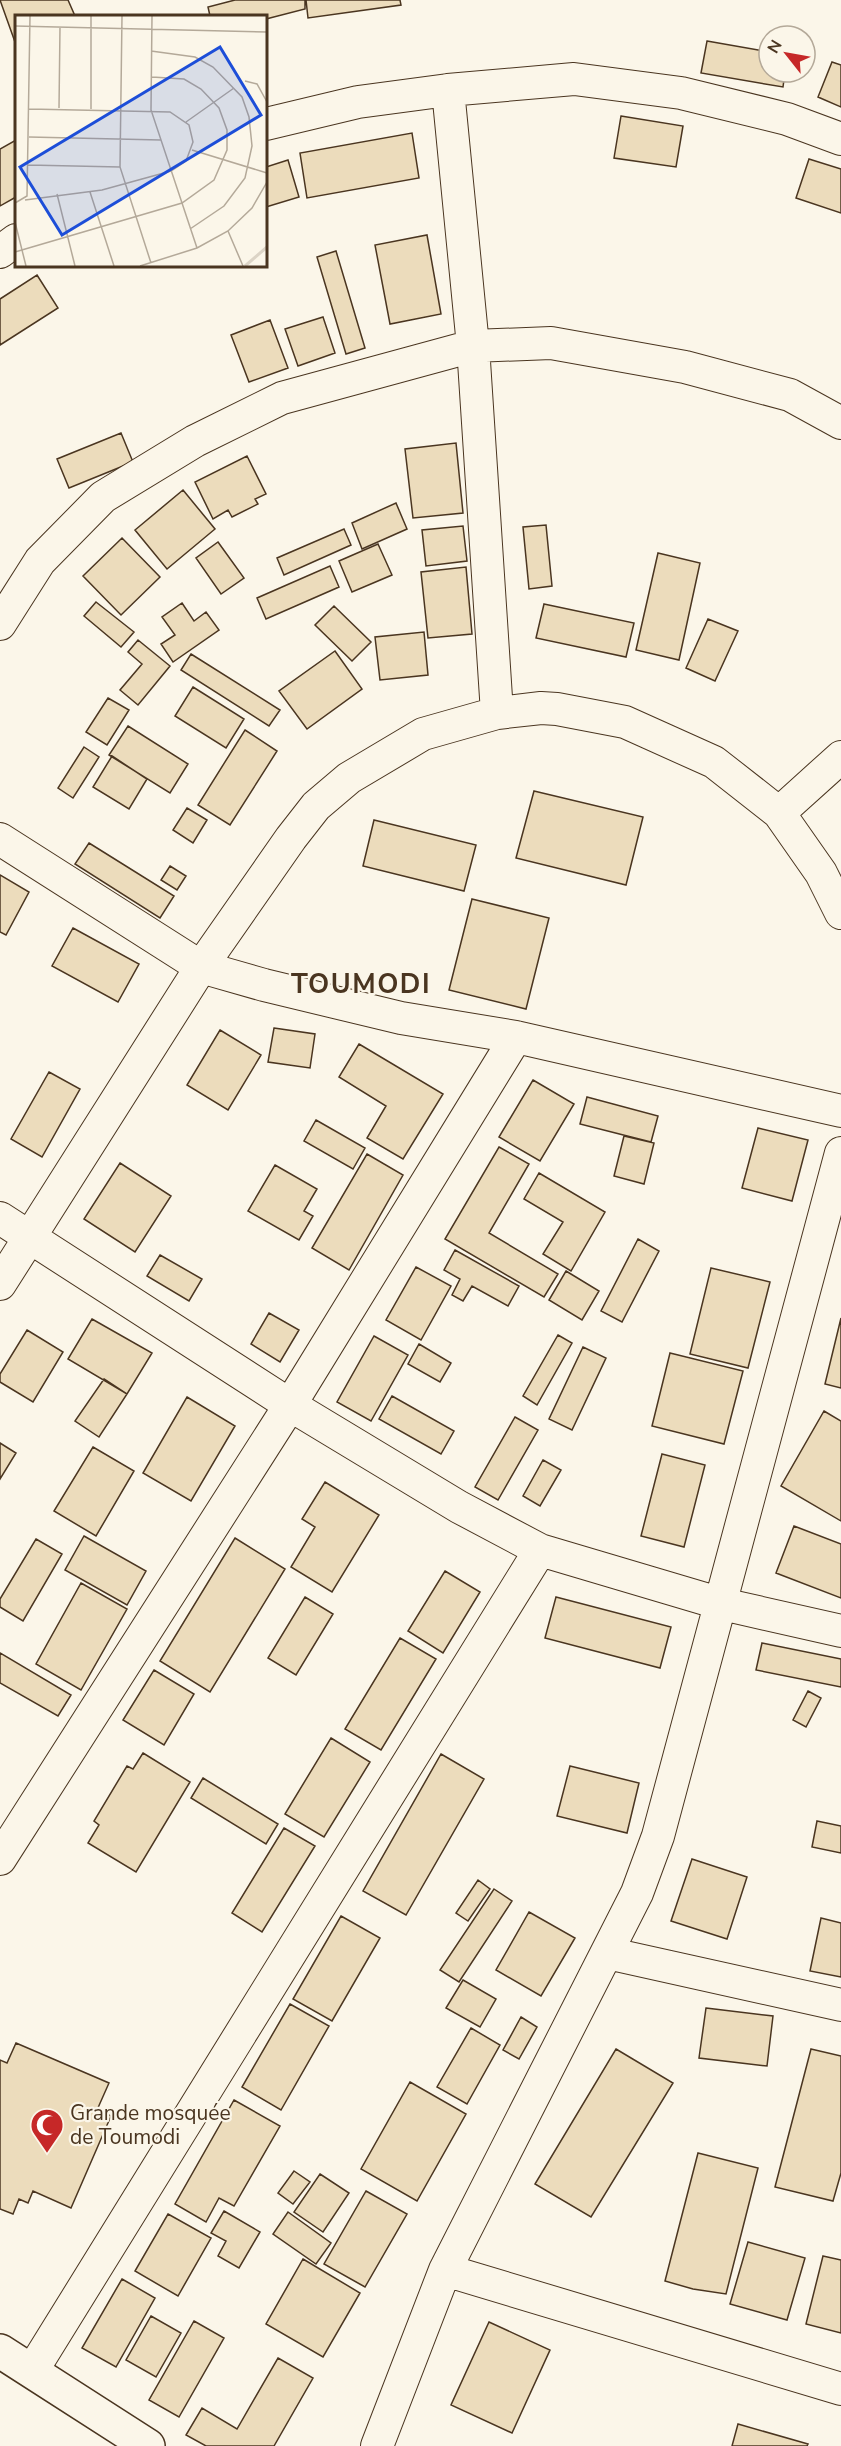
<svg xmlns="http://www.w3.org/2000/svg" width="841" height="2446" viewBox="0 0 841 2446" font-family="'Nunito Sans',sans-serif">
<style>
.building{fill:#ecdcbc;stroke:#4a3520;stroke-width:1.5}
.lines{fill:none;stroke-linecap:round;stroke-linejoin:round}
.street-casing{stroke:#4a3520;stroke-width:34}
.secondary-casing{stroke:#4a3520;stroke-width:36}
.street{stroke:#fbf6e9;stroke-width:32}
.secondary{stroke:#fbf6e9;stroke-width:33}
.labels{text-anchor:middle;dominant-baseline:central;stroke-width:4.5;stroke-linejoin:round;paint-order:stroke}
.poi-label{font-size:21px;fill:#4a3520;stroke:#fbf6e9;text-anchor:start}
.district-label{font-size:27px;font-weight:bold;letter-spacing:1.5px;fill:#4a3520;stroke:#fbf6e9}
.inset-river{fill:none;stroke:#dcd4c6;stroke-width:3}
.inset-road{fill:none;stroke:#b4a999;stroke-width:1.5}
.view{fill:#1d4ed8;fill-opacity:0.15;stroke:#1d4ed8;stroke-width:3}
.inset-edge{fill:none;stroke:#4a3520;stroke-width:3}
</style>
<rect width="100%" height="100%" fill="#fbf6e9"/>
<path class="building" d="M0 0H68L75 16H16L15 42Z
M235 0H305V9L266 19V16H210L208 7Z
M306 0H400L401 5 308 18Z
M707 41 769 52V72H785L783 87 701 73Z
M832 62 841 65V107L818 97Z
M621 116 683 126 676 167 614 158Z
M412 133 419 178 307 198 300 153Z
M16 140V197L0 206V149Z
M809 159 841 169V213L796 198Z
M288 160 299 197 266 207V167Z
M427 235 441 314 390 324 375 245Z
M336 251 365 348 346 354 317 257Z
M37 275 58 308 0 345V299Z
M323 317 335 353 298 366 285 329Z
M270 320 288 368 249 382 231 335Z
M121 433 133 462 69 488 57 459Z
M456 443 463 513 413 518 405 449Z
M247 456 266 494 255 499 258 504 232 517 228 510 213 519 195 482Z
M183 490 215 529 167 569 135 530Z
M396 503 407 529 362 549 352 523Z
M546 525 552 586 529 589 523 527Z
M463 526 467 561 426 566 422 530Z
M344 529 351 545 284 575 277 558Z
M122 538 160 577 121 615 83 576Z
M218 542 244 578 221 594 196 558Z
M378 544 392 575 352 592 339 561Z
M658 553 700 563 679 660 636 650Z
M330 566 339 587 266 619 257 598Z
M466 567 472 634 428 638 421 572Z
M96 602 134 632 121 647 84 616Z
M182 603 194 621 206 612 219 630 173 662 161 644 175 635 162 617Z
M544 604 634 623 626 657 536 638Z
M334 606 371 642 352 661 315 625Z
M708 619 738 631 715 681 686 668Z
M424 632 428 675 380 680 375 637Z
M138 640 170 666 138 705 120 690 142 664 128 652Z
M335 651 362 689 307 729 279 691Z
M191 654 280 710 269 726 181 670Z
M193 687 244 719 226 748 175 716Z
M108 698 129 710 107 745 86 732Z
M128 726 188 764 170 793 109 755Z
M245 730 277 751 230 825 198 805Z
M84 747 99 757 73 798 58 788Z
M112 756 147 779 129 809 93 787Z
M534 791 643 817 626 885 516 858Z
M187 808 207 820 193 843 173 830Z
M374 820 476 845 464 891 363 866Z
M89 843 174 896 160 918 75 864Z
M170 866 186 876 177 890 161 880Z
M0 875 29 892 6 935 0 932Z
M472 899 549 918 526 1009 449 990Z
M73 928 139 964 118 1002 52 966Z
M274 1028 315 1034 310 1068 268 1062Z
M220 1030 261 1055 228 1110 187 1085Z
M359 1044 443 1094 403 1159 367 1138 386 1106 339 1077Z
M49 1072 80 1089 42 1157 11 1139Z
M533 1080 574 1104 540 1161 499 1137Z
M587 1097 658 1116 651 1142 580 1124Z
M316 1120 365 1148 353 1169 304 1141Z
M758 1128 808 1140 792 1201 742 1188Z
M624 1136 654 1143 644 1184 614 1176Z
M499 1147 529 1164 489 1233 558 1274 544 1297 445 1239Z
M367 1154 403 1175 349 1270 312 1248Z
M120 1163 171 1196 135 1252 84 1219Z
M275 1165 317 1189 304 1211 313 1216 299 1240 248 1211Z
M539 1173 605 1212 571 1271 543 1254 563 1222 524 1199Z
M638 1239 659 1251 622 1322 601 1311Z
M455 1250 519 1286 508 1306 472 1286 463 1301 452 1295 460 1279 444 1270Z
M160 1255 202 1279 189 1301 147 1276Z
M416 1267 451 1286 421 1340 386 1320Z
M711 1268 770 1282 748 1368 690 1354Z
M566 1271 599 1291 582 1320 549 1300Z
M269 1313 299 1330 280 1362 251 1344Z
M841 1318V1388L825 1384Z
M92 1319 152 1353 127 1394 68 1359Z
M27 1330 63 1352 33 1402 0 1382V1374Z
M558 1335 572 1343 537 1405 523 1396Z
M374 1336 408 1355 371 1421 337 1402Z
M419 1344 451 1363 440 1382 408 1364Z
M583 1347 606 1358 572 1430 549 1419Z
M670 1353 743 1371 724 1444 652 1426Z
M104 1379 127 1394 99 1437 75 1421Z
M392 1396 454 1431 441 1454 379 1419Z
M187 1397 235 1426 191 1501 143 1473Z
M824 1411 841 1421V1521L781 1486Z
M515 1417 538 1430 498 1500 475 1487Z
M0 1443 16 1453 0 1479Z
M93 1447 134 1471 96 1536 54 1511Z
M662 1454 705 1465 684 1547 641 1536Z
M543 1460 561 1470 540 1506 523 1496Z
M325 1482 379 1515 332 1592 291 1567 315 1527 302 1519Z
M794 1526 841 1544V1598L776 1573Z
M84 1536 146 1571 127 1605 65 1570Z
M235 1538 285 1569 210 1692 160 1661Z
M36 1539 62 1554 23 1621 0 1607V1599Z
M445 1571 480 1592 443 1653 408 1631Z
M81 1583 127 1609 81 1690 36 1664Z
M305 1597 333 1614 296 1675 268 1658Z
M556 1597 671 1627 660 1668 545 1638Z
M400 1638 436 1659 381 1750 345 1729Z
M762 1643 841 1659V1687L756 1670Z
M0 1653 71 1695 58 1716 0 1683Z
M154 1670 194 1694 164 1745 123 1720Z
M808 1691 821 1698 806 1727 793 1720Z
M331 1738 370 1762 324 1837 285 1814Z
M143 1753 190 1782 136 1872 88 1843 99 1825 94 1821 127 1766 133 1769Z
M441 1754 484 1779 406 1915 363 1891Z
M570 1766 639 1783 627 1833 557 1816Z
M203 1778 278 1824 266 1844 191 1798Z
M817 1821 841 1826V1853L812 1847Z
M284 1828 315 1846 262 1932 232 1913Z
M692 1859 747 1877 727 1939 671 1921Z
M478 1880 490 1889 468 1921 456 1913Z
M494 1889 512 1901 459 1982 440 1970Z
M529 1912 575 1938 541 1996 496 1970Z
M341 1916 380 1938 332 2021 293 1999Z
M821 1918 841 1923V1977L810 1971Z
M463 1980 496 1999 480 2027 446 2008Z
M290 2004 329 2026 281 2110 242 2087Z
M706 2008 773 2016 767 2066 699 2058Z
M521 2017 537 2027 519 2059 503 2050Z
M471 2028 500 2045 467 2104 437 2087Z
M16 2043 109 2083 97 2110 111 2116 71 2208 33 2191 28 2203 19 2199 13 2214 0 2209V2060L7 2063Z
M616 2049 673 2083 591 2217 535 2184Z
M811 2049 841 2056V2173L833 2201 775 2187Z
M410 2082 466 2114 417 2201 361 2169Z
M234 2100 280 2126 234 2206 219 2198 206 2222 175 2204Z
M698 2153 758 2168 726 2294 693 2289 665 2281Z
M294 2171 310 2182 293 2204 278 2193Z
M320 2174 349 2193 323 2232 294 2212Z
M366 2191 407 2214 365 2287 324 2264Z
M224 2211 260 2232 239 2268 218 2256 226 2241 211 2233Z
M288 2212 331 2243 316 2264 273 2234Z
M168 2214 211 2238 178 2296 135 2271Z
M748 2242 805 2258 787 2320 730 2304Z
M823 2256 841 2260V2333L806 2324Z
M303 2259 360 2293 323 2357 266 2324Z
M122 2279 155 2298 116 2367 82 2348Z
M151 2316 181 2333 156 2377 126 2360Z
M194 2321 224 2338 179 2417 149 2400Z
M489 2322 550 2350 512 2433 451 2405Z
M278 2358 313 2378 274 2446H206L186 2435 202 2408 237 2429Z
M738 2424 808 2444 807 2446H732Z"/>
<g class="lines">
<g class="street-casing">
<path id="street" d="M448 90 473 346 497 713
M266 124 358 102 448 90 574 79 681 93 787 119 841 139
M0 252 16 240
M0 624 40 561 103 497 195 441 282 398 473 346 551 343 685 367 790 395 841 423
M779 813 841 757
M0 839 201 967 264 985 401 1018 516 1037 841 1111
M0 1218 290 1405 459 1507 540 1550 722 1604 841 1631
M0 1284 201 967 291 838 316 806 349 778 423 734 497 713 541 708 557 709 625 722 714 762 779 813 821 873 841 913
M0 1859 290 1405 516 1037
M607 1953 841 2005
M445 2270 841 2389
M32 2371 540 1550
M377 2446 445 2270 637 1893 658 1836 841 1153"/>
</g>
<g class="secondary-casing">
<path id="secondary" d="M0 2351 148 2446"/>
</g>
<use href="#street" class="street"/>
<use href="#secondary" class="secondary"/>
</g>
<defs>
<g id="mosque-pin" transform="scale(1.725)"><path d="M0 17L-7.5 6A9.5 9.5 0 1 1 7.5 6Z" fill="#c62828" stroke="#fbf6e9"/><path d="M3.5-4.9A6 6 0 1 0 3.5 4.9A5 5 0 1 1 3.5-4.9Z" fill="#fff"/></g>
</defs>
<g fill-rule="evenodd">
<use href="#mosque-pin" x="47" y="2125"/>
</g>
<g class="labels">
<g class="poi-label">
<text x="70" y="2113">Grande mosquée<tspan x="70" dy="24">de Toumodi</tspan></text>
</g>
<g class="district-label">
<text x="361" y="984">TOUMODI</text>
</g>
</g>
<g transform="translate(15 15)">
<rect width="252" height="252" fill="#fbf6e9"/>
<path class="inset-river" d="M230 251 252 232"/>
<path class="inset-road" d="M107 1 105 152 136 248M137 1 136 95 182 233M0 11 252 17M136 36 180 42 198 52 227 82 234 102 237 131 230 163 209 191 175 214M230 66 242 69 252 87M44 93 45 12M76 94V1M171 107 219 73M14 122 146 125M177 135 252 158M13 150 105 152M75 177 99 251M42 179 60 251M10 185 87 175 156 156 171 146 178 127 174 110 155 97 14 94M0 188 12 181 15 1M0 207 11 251M213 216 228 251M0 237 167 188 199 165 212 135V115L204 93 186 74 169 64 137 62M125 251 182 233 213 216 237 193 252 167"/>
<path class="view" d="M205 32 246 100 47 220 5 152Z"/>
<rect width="252" height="252" class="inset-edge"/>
</g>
<g transform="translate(787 54) rotate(301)"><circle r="28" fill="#fbf6e9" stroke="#b4a999" stroke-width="1.5"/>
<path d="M0-4.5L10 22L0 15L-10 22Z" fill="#c62828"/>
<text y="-9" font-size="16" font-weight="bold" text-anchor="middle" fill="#4a3520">N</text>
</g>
</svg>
